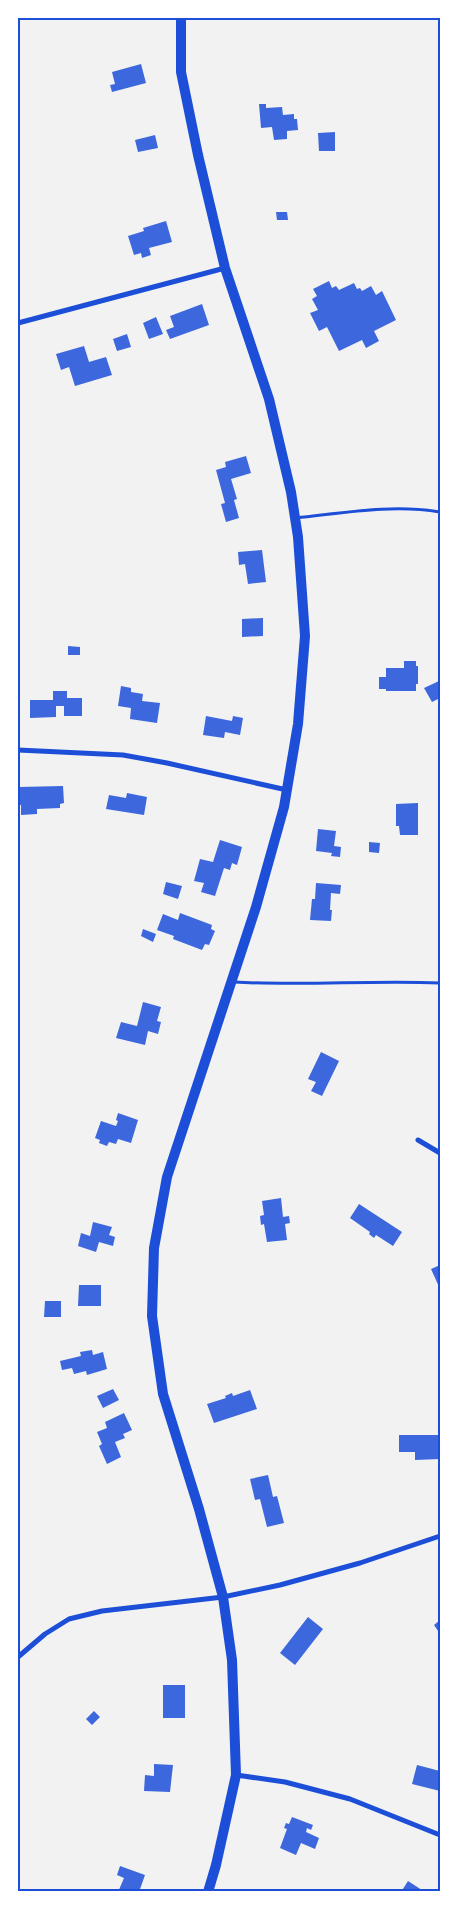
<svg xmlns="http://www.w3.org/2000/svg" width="458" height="1909" viewBox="0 0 458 1909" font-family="Georgia,serif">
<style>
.building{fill:#3d67dc}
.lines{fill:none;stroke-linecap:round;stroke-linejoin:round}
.service{stroke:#1d4ed8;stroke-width:3}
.minor{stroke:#1d4ed8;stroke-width:5}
.secondary{stroke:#1d4ed8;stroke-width:10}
.neatline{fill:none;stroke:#1d4ed8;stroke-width:2}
</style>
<rect width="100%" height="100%" fill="#f2f2f2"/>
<path class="building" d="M141 64 146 83 112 92 110 85 115 84 112 72Z
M259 104H266V108L282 107 283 115 294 114V119H297L298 130 287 131V139L274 140 272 127 261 128Z
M335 132V151H319L318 133Z
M155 135 158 148 138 152 135 140Z
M276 212H287L288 220H277Z
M166 221 172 242 149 248 151 255 142 258 141 253 134 255 128 236 144 231 143 228Z
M329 281 332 288 336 286 339 290 354 283 357 289 360 288 362 291 371 286 376 295 382 291 396 320 374 331 379 341 366 348 362 340 339 351 327 327 319 331 310 313 318 310 312 299 317 296 313 289Z
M202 304 209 325 170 339 166 330 174 327 170 316Z
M156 317 163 334 149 339 143 323Z
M127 334 131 347 117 351 113 339Z
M84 346 89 362 106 357 112 375 75 386 69 367 61 370 56 354Z
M246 456 251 473 231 479 237 499 234 500 239 518 226 522 221 504 225 503 216 470 226 467 225 462Z
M262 550 266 582 248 584 245 564 239 565 238 552Z
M263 618V636L242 637V619Z
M68 646 80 647V655H68Z
M404 661H416V666H418V684H416V691H386V689H379V677H386V668H404Z
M439 681 440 684V698L432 702 424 688Z
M121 686 131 688V692L143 694 142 701 160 703 157 723 130 719 131 708 118 706Z
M53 691H67V698H82V716H64V706H56V717L30 718V700H53Z
M206 716 232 721 233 716 243 718 240 735 225 732 224 738 203 735Z
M63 786 64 803 60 804V808L37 809V814L21 815V805H18V787Z
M127 793 147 797 144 815 106 809 109 795 126 798Z
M418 803V835H400L399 826H396V804Z
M318 829 336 831 334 846 341 847 340 857 331 856 332 853 316 851Z
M220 840 242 847 237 865 232 863 230 870 224 868 215 896 201 892 204 883 194 881 200 859 213 862Z
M369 842 380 843 379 853 369 852Z
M166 882 182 886 178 899 163 894Z
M316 883 341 885 340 894 331 893 330 910H332L331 921 310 920 312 899H315Z
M180 913 212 925 211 929 215 931 209 945 205 944 202 950 173 939 174 936 157 930 163 914 178 920Z
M143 929 156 934 153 942 141 936Z
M143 1002 161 1007 157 1021 161 1022 158 1034 148 1031 145 1045 116 1038 121 1022 137 1026Z
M321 1052 339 1061 322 1096 311 1091 316 1082 308 1079Z
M118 1113 138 1120 131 1143 118 1139 116 1144 109 1142 107 1146 99 1143 100 1140 95 1138 101 1121 116 1126 118 1121 116 1120Z
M281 1198 283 1217 289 1216 290 1223 285 1224 287 1240 267 1242 264 1224 261 1225 260 1216 264 1215 262 1201Z
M359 1204 402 1232 393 1246 376 1235 374 1238 369 1234 370 1232 350 1218Z
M93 1222 112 1227 109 1235 115 1237 113 1246 99 1242 96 1252 78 1246 81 1233 90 1236Z
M440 1265V1289L431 1269Z
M79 1285H101V1306H78Z
M45 1301H61V1317H44Z
M92 1350 93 1355 103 1352 107 1369 87 1375 86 1371 74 1374 72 1368 62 1370 60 1361 81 1356 80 1352Z
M113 1389 119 1400 103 1408 97 1396Z
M250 1390 257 1409 214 1423 207 1404 226 1398 225 1396 232 1393 233 1396Z
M124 1413 132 1430 123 1434 125 1438 115 1442 121 1457 107 1464 99 1446 102 1444 97 1432 107 1428 105 1422Z
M399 1435H440V1459L415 1460V1452H399Z
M268 1475 273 1497 277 1496 284 1523 267 1527 260 1499 255 1500 250 1479Z
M308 1617 323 1629 295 1665 280 1653Z
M440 1620V1634L434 1625Z
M163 1685H185V1718H163Z
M94 1711 100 1717 92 1725 86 1719Z
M154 1764 173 1765 170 1792 144 1791 145 1775 154 1776Z
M417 1765 440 1771V1791L412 1784Z
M292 1817 313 1825 311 1830 307 1828 306 1832 319 1838 315 1849 301 1843 296 1855 280 1848 287 1829 284 1828 286 1823 289 1824Z
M120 1866 145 1875 139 1892H118L124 1878 117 1875Z
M408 1881 425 1892H401Z"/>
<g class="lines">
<path class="service" d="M296 518C344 513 392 504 440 512
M234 982C303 986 372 980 440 983"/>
<path class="minor" d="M18 323 225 268
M18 750 123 755 167 763 287 790
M418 1140 440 1153
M18 1657 45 1634 69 1619 102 1611 223 1597 280 1585 360 1563 440 1536
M236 1775 285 1782 350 1799 440 1835"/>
<path class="secondary" d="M181 18V72L198 155 225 268 269 399 291 492 298 537 305 636 298 724 284 807 256 907 167 1177 154 1248 152 1316 163 1394 199 1509 223 1597 232 1660 236 1775 216 1865 208 1892"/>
</g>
<rect width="458" height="1909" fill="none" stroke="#ffffff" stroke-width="38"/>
<rect x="19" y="19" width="420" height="1871" class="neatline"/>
</svg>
